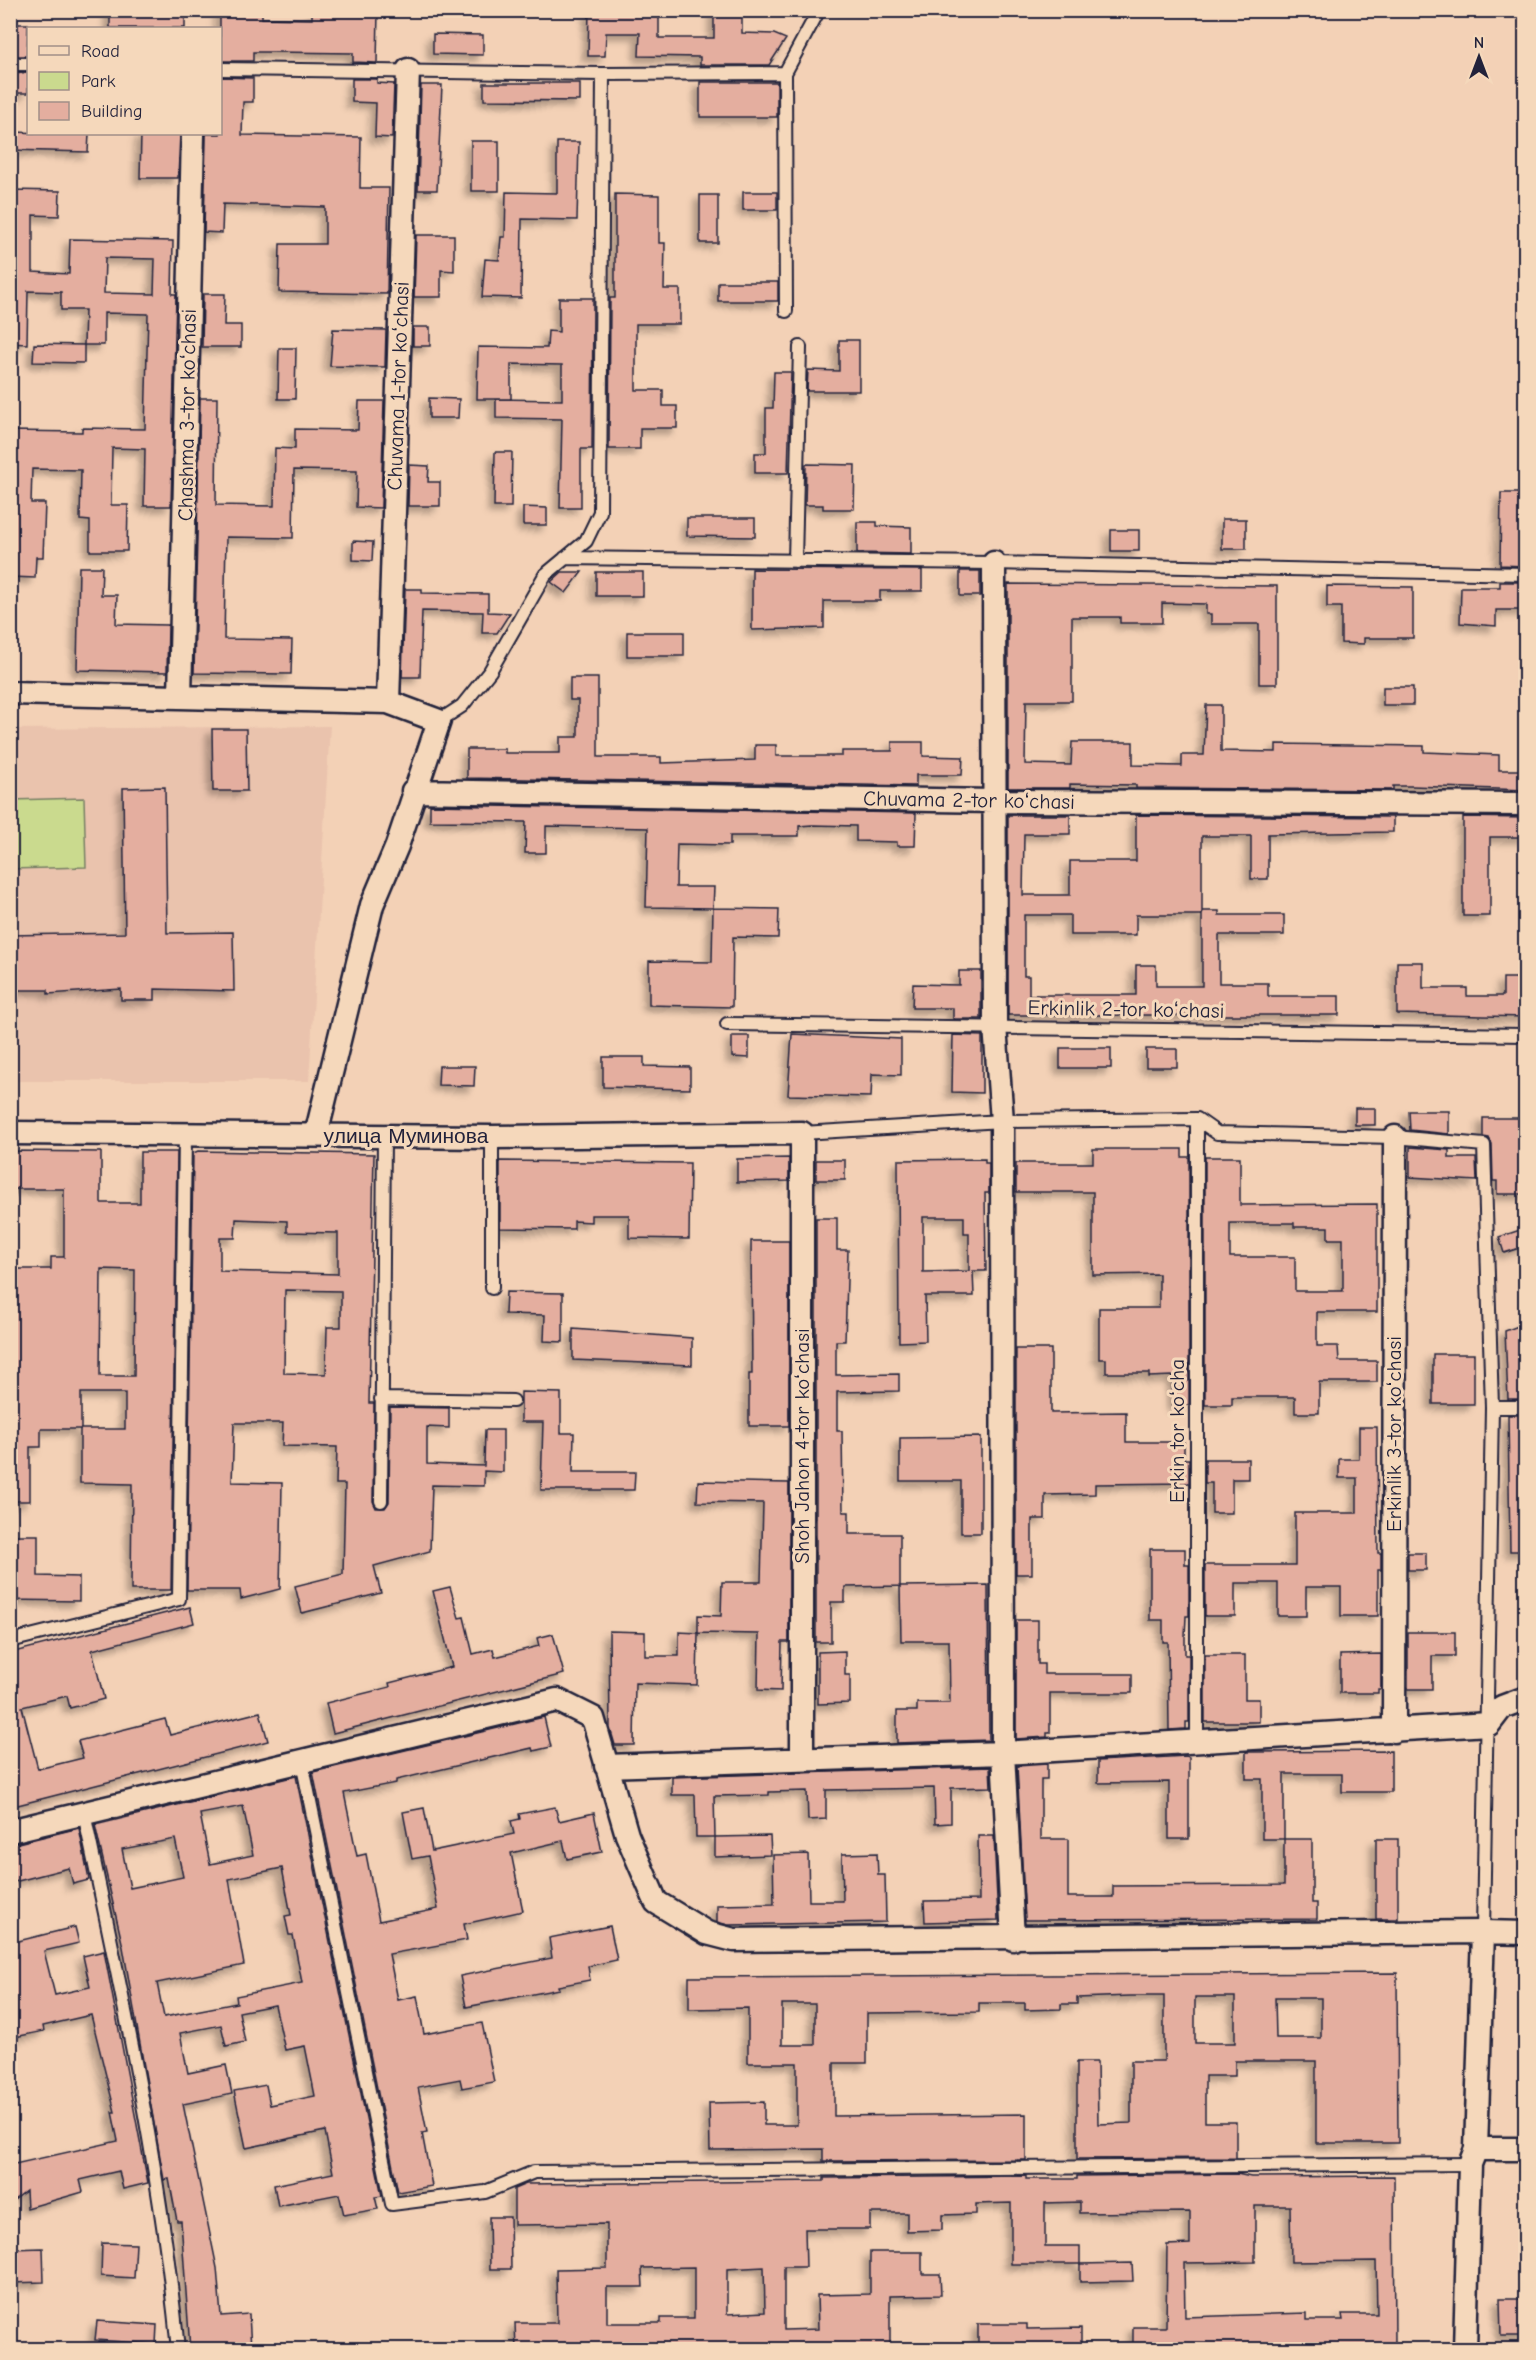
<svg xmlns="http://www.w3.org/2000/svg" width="1536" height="2360" viewBox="0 0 1536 2360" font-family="'Comic Neue',sans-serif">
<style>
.built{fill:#eac3ad}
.green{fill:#cada8e;stroke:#767e64;stroke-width:1.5}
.building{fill:#e4ae9f;stroke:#22223b;stroke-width:1.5;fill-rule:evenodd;filter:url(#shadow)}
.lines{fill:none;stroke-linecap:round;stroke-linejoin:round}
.service-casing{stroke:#22223b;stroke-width:16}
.minor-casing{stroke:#22223b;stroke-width:27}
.service{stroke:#f5d8bb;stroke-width:12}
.minor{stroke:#f5d8bb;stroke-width:22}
.labels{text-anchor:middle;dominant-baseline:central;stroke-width:6;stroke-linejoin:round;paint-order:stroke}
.street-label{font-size:21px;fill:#22223b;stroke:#f5d8bb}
</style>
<defs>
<filter id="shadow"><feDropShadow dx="-5.5" dy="5.5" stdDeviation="3" flood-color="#0004"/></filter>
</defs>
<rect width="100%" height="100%" fill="#f3d1b6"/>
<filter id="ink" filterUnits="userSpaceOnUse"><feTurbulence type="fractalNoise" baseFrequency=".0167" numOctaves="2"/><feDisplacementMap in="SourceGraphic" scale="12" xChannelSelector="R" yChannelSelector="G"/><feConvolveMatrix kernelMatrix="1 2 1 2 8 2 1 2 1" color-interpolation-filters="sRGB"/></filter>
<g filter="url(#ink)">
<path class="built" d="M330 726 309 1081H11L10 729Z"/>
<path class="green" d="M84 798 86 867 11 869V800Z"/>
<path class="building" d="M110 10H185V28H110Z
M220 10H262V18L312 19V13L361 14V10H378L377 63 353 62V53L273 52H253V61H220Z
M589 10H659V38H714V10H742V33L774 34 786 39 769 65H700V57L639 56 640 33H606L605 56H588Z
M11 24H28L27 56H10Z
M433 34 483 35V55L433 54Z
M10 72 28 73V93H10Z
M220 77 253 78V102H243L242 135 361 137 360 188H389L387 294 279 292 280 244H325V207L223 204 222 233 204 232 206 134H220Z
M352 79H377V83L394 84 392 138 375 137 376 103 352 102Z
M700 82H777V117H700Z
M484 83H580V101L484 100Z
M421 85H442L437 190H418Z
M10 132 89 134 88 152 10 150Z
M141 134H180L178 178H140Z
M471 141H499V191H471Z
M557 142H579L577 220 522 219 521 298 482 297 485 259 499 260 501 237H505L506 192 557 193Z
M10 190 60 191 59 216 33 215V272L69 274 70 239 173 241 172 294H176L171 506H144L145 449 112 448 111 505H128L127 551H90V521L80 520 81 470 32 469 31 503H45L43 557H36L35 578 12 577 10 431 82 432V428L145 429 148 314 104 313V345H84L85 310H61V292L28 291 27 344 10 343ZM105 258 155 259 154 294 104 293Z
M743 192H777V210H743Z
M615 194 659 195V243H665L664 289H680V324H636V390H663V406H677V428H640V449H609L610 298H615Z
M700 195H718V243H700Z
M416 235H454V271L441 270V297H414Z
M718 282H778V301H718Z
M203 294H225L224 325H241V347H202Z
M559 298H593L592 449H581V508H560L562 419 496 418V399L562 400V365L511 364V399H477L478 347 547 348 548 331 559 332Z
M413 327H430V346H413Z
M333 329 386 330 385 367 330 366Z
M839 340H859V391H807L808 370 839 371Z
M34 344 84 345V363L33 362Z
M279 348H296L295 399H278Z
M774 372H791L788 473H755V453H766V408H773Z
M200 398H217L216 505 274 506 275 448 295 449V429L358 430 359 401H384L381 508 356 507 357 471 294 470 293 538 226 537 224 639 292 640 291 674 194 673Z
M429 398 459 399 458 418H429Z
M495 452H512L511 507H494Z
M806 464 855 465 854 509H823V505H805Z
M409 465 429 466 428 482H440V506H408Z
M1501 493H1525V566L1500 565Z
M523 507 547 508V525H523Z
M687 518H755V537L687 536Z
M1222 519H1246V549H1222Z
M857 522H877V526L911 527V554L857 553Z
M1111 530H1139V551H1111Z
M353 541 373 542 372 561 353 560Z
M79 567H102L101 595H117L116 624 168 625 167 672 77 670Z
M752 569 922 570V591H880V601H824V628L752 630Z
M960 571H980V596H960Z
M562 572H582L566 593 551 582Z
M596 572H643V596H596Z
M1500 582H1525L1526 610H1496V626L1460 623 1461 587H1500Z
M1008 584 1277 586V684H1259V624H1211V614H1206V604L1162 603V623H1120V617H1072V701H1026L1025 764 1071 765 1072 742H1133V765L1182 766V755H1204L1206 705H1221V751L1276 752V744L1424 746V752L1499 755V770H1526V790L1412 786H1393V790L1136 788V785L1070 784V788H1008Z
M1327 586 1413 587V638H1364V644L1341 643V607H1327Z
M405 589H422V593L488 594V612L510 613 497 633H482L483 612 422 611 420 677H402Z
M627 632H684V656H627Z
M570 678H598V757H661V763L755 760V745H776V756H842V751H892V742H923V756L963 757 962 775H916V786L467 778V749H505V753H560V737H578V700H570Z
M1383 687H1413V705H1383Z
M212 729H246L247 791H213Z
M165 787 167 933 233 932 234 991 155 989V1000H121V989L48 994V990H10V935L125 933 123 788Z
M430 805 916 813 915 846H897V842L856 841V826L812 825 799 826V836H730V845L677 844 676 887H714L713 908 646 907 648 828 546 826V853H525L526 822 430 821Z
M1008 815H1070V834H1024L1023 895H1070V861H1136V815L1393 817V832L1268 834V879H1251V836H1202V915L1203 911H1219V915H1284V935H1219V983H1268V996H1339V1015H1008ZM1024 915H1070V935H1136V915H1202V986H1156V965H1136V995H1029V976H1024Z
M1463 817 1526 818V837H1490V916H1463Z
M713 908 779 909 778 938 733 937 732 1007 649 1005V961L712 962Z
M1397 962H1423V988H1467V996H1503V978H1526V1017L1397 1014Z
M959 971H981V1019H953V1008H912L913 984 959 985Z
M792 1034 901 1039V1075L872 1074 871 1097 788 1095Z
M953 1035 982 1036V1093L952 1092Z
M732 1036H749V1058L732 1057Z
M1060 1048H1111V1068H1060Z
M1146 1049H1177V1067H1146Z
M603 1057H644V1066L690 1067V1089L603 1087Z
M439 1066H475L474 1086 438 1085Z
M1355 1108H1375V1125H1355Z
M1409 1111H1449V1134L1410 1130Z
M1483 1118H1526V1194H1497V1181H1493L1492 1144 1489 1138 1483 1137Z
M1410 1147 1449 1150V1158H1476L1477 1181 1410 1177Z
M1093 1149H1182V1157H1189V1405H1173L1172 1376 1149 1377V1373H1106V1359H1099V1308H1159V1274L1093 1275V1192H1016V1163H1093Z
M10 1151 101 1152V1203H140V1152H177L171 1590H131L132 1484 80 1483V1429H41V1447H30V1501H10V1269H51V1257H64V1189H10ZM101 1269 135 1270 134 1376H100ZM81 1393H125V1429H81Z
M198 1151 374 1154 369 1403H374L373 1501 376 1508H385L389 1502 390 1407 449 1408V1428L427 1427V1464L484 1466 485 1430H503V1472L484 1471V1486L432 1485 430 1551 374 1566 381 1593 302 1613 295 1586 343 1574 345 1484H336L337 1447 282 1446 283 1423H234L232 1482 282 1483 280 1589 241 1599 240 1590H187L193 1153ZM236 1219 287 1221V1232L338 1233V1274L220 1271V1238H235ZM285 1290 341 1291V1327H327L326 1374 284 1373Z
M1205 1157H1240V1205L1377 1204V1312H1317V1346H1338L1339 1361H1377V1382H1319V1413H1295V1397H1232V1405H1205ZM1230 1223H1294V1227H1328V1239H1343V1291H1295V1257H1230Z
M789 1158V1181L737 1182V1159Z
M985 1159V1163H989V1193H985L986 1271H973L974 1296H925L926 1341 899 1342 898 1160ZM923 1217H964V1233H969V1271L923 1272Z
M816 1160H845V1180H816Z
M500 1161 690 1163 689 1239 629 1238V1215H591V1222L574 1221V1229L500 1228Z
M816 1218H837V1250H848L845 1341H836V1375L899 1374V1391L837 1392V1431H842L843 1512H849V1534H900V1586L845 1587V1602H831V1642H816Z
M1526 1228V1246L1504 1253 1499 1237Z
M751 1241H789V1426H749V1374H752Z
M506 1292 563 1293V1342L544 1341 545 1315 505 1314Z
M1526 1323V1399H1508L1505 1331Z
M573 1329 692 1338V1365L573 1360Z
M1016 1349H1051V1413L1126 1412V1442H1184V1459H1189V1483L1095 1484V1494L1045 1495V1519H1032V1574H1016Z
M1433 1354H1474V1404H1433Z
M521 1392 561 1393V1433H574L573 1472H635L634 1490H541L543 1422H521Z
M1508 1415H1526V1551H1510Z
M1359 1427H1377L1378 1553H1381V1570H1378V1616H1341V1587H1306V1616H1278V1583H1235V1616H1205V1565H1295V1513H1357V1478H1339V1459H1359Z
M981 1437V1533H961V1481H900V1438Z
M1205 1459H1248V1479H1232V1513H1212V1483H1205Z
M698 1481 789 1483V1642H782L781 1691 758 1690 759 1634 698 1633V1615L721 1616 722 1582H761L763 1503 697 1502Z
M10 1535H38V1576L79 1577V1601L10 1600Z
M1150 1549H1185V1565H1189V1616H1186L1185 1636V1655H1189V1722H1186V1729L1169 1730 1168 1642H1163V1620H1150Z
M1408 1553H1426V1570H1408Z
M988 1585 989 1740 897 1743V1711H917V1703H950L949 1641H901L900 1586Z
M450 1587 459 1618 464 1617 473 1654 493 1649 495 1657 539 1646 537 1638 553 1634 564 1674 333 1733 326 1703 390 1687 389 1683 452 1667 433 1591Z
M190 1607 194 1623 92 1650 104 1699 70 1708 67 1696 22 1707 38 1769 83 1758 78 1741 165 1719 170 1735 260 1712 268 1741 10 1807V1653Z
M1016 1620H1038V1664H1044V1674H1132V1693H1050V1733H1047V1737L1016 1739Z
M609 1631 645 1632V1656H679V1632L698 1633 697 1685 635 1683 634 1745H615L610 1728Z
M1408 1632H1455V1656H1432V1689H1408Z
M845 1651V1675H850V1703L818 1704V1652Z
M1381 1654V1689H1378V1693H1340V1655Z
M1205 1655H1245V1699H1259V1722H1205Z
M544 1717 551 1747 533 1751 532 1748 396 1780V1783L344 1793 357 1856 366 1854 379 1921 438 1909 428 1856 412 1859 403 1812 424 1808 432 1851 514 1834 511 1821 520 1819 519 1814 555 1807 559 1821 594 1813 602 1852 567 1859 563 1841 511 1853 523 1911 464 1924 467 1940 389 1954 398 2000 417 1996 424 2034 482 2023 494 2082 462 2088 460 2079 418 2087 427 2132 422 2133 432 2186 398 2192 313 1772Z
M1391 1751V1792H1342V1774H1284V1839H1262V1779H1246V1752Z
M1186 1756 1189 1757V1839H1169V1782L1098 1783V1761Z
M1047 1764V1779H1041V1839H1068V1897H1113V1886L1284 1885V1839H1312V1903H1317V1919L1025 1920 1017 1766Z
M990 1767 991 1787 951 1788V1823L935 1824 934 1788 826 1790V1819L808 1820 807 1791 769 1792V1795L714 1796 715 1837H696L695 1795H672V1777Z
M296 1776 382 2196 375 2197 378 2209 344 2215 339 2194 278 2206 274 2185 333 2173 325 2131 246 2148 234 2091 266 2085 270 2105 315 2096 305 2046 285 2050 275 2005 239 2012 245 2042 226 2046 221 2025 180 2033 188 2073 226 2065 232 2094 183 2104 217 2268 221 2316 249 2314 251 2349H190L181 2221H177L169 2179 164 2180 123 1947 95 1825ZM243 1806 253 1855 210 1864 200 1814ZM175 1839 183 1877 130 1888 122 1849ZM282 1868 291 1915 285 1916 289 1935H293L302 1983 236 1996 237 2003 164 2017 157 1983 244 1965 229 1879Z
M79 1828 89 1880 73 1884 69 1868 10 1883V1845Z
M770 1836 771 1855 715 1857V1837Z
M978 1836H994L998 1920 925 1922 924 1901 979 1900Z
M1376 1839H1398V1919H1376Z
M877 1853 878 1875H885L886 1922 728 1925 717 1922V1905L774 1904 773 1855 808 1854 809 1901H843L842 1854Z
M610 1926 617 1960 588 1966 590 1980 558 1986 559 1989 466 2007 460 1976 552 1958 549 1938Z
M75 1927 79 1943 44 1951 55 1995 90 1987 83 1956 104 1951 148 2183 123 2189 119 2171 80 2180 83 2192 27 2208 26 2191 10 2203V2165L118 2141 112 2112H115L91 2015 43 2026 44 2031 10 2038V1943Z
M1397 1973 1398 2143H1316V2061H1235V2076H1205V2122H1236V2158L1077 2159V2062H1097L1098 2124 1131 2123V2061H1164V1996H1130L1077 1998V2004H1061V2009L1025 2010V2003H979V2012L867 2013V2063H834V2116L1026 2114V2160L823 2161V2149L710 2150 709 2103 764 2102V2125H797V2063H748V2008L689 2009V1977ZM1195 1997H1235V2043H1195ZM1275 1998H1321V2038H1276ZM782 2004H815V2045H782Z
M1237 2174 1251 2177 1394 2176 1395 2348 1133 2349V2327H1166L1167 2245 1190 2244V2212L1080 2213V2202L1045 2203V2246H1080V2264H1011V2203L976 2204V2214L942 2215V2230L907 2231V2213H870V2229H805L806 2267H784V2330L818 2329 817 2295 870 2294V2252H922V2274H940L941 2295 890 2296V2349H516L515 2323H557L556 2269 607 2268V2224L514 2225V2189L526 2184 824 2181V2178L1026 2176V2179H1077V2176ZM1255 2206H1290L1291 2262 1376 2261 1377 2314H1342L1343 2320H1307V2313L1185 2317 1184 2263 1255 2262ZM694 2267V2318H661V2323H607V2287H643L642 2268ZM764 2267 765 2312 727 2314V2269Z
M489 2217H510L511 2269H490Z
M102 2243 136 2244 134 2278 101 2276Z
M43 2248 44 2282 10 2283V2249Z
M1132 2263 1133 2281 1080 2282V2264Z
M1500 2299H1526V2336H1501Z
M97 2321 157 2325 156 2344 95 2340Z
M978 2324H1027V2329L1081 2328V2349H978Z"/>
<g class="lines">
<g class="service-casing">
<path id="service" d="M10 64H28
M220 69 603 74 785 73 819 10
M785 73 786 311
M565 558 994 563 1526 574
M795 561 800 347
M439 721 462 706 490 671 545 575 586 541 600 512 603 74
M727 1024 1526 1035
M1197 1119V1742
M802 1133 1002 1121 1197 1119 1217 1133 1395 1137 1484 1145 1492 1407 1483 1932
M492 1137V1288
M381 1399 513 1401
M1492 1407H1526
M381 1501 384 1136
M10 1641 179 1599 185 1135
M302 1762 392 2204 485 2192 534 2172 1470 2164
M84 1813C121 1991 161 2168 178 2350"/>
</g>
<g class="minor-casing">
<path id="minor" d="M994 563 995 1026 1002 1121 1003 1753 1013 1939
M10 693 388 702 439 721 397 846 372 905 316 1135
M180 697 193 134
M388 702 408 70
M413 791 994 801 1526 804
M10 1133 492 1137 802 1133V1759
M1394 1731 1395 1137
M606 1766 1003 1753 1489 1724 1502 1707 1526 1698
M10 1831 557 1700 593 1718 627 1835 656 1902 707 1933 734 1940 1483 1932 1476 2149 1470 2164 1465 2350
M1483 1932 1526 1933
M1476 2149H1526"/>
</g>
<use href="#service" class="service"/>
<use href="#minor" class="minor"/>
</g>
</g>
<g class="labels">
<g class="street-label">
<text transform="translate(398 386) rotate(-88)">Chuvama 1-tor koʻchasi</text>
<text transform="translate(187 415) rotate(-89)">Chashma 3-tor koʻchasi</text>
<text transform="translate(969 800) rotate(1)">Chuvama 2-tor koʻchasi</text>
<text transform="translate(1126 1009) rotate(1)">Erkinlik 2-tor koʻchasi</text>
<text x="406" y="1136">улица Муминова</text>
<text transform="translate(1177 1431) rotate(-90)">Erkin tor koʻcha</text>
<text transform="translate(1394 1434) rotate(-90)">Erkinlik 3-tor koʻchasi</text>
<text transform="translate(802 1446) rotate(-90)">Shoh Jahon 4-tor koʻchasi</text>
</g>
</g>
<rect width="1536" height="2360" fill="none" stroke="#f5d8bb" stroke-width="36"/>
<rect x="18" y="18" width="1500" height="2324" fill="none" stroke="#22223b" stroke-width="2" filter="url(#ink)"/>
<rect x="27" y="27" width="195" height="108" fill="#f5d8bb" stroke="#a18f88" stroke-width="1.5"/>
<rect x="39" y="46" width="30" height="9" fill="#f5d8bb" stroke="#a18f88" stroke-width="1.5"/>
<text x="81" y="57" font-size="18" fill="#22223b">Road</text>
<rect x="39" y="72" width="30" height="18" fill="#cada8e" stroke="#a18f88" stroke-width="1.5"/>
<text x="81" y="87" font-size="18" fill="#22223b">Park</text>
<rect x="39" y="102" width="30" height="18" fill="#e4ae9f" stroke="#a18f88" stroke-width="1.5"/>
<text x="81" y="117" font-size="18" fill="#22223b">Building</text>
<g transform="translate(1479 57)" stroke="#f5d8bb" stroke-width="4.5" paint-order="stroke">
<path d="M0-4.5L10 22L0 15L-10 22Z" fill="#22223b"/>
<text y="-9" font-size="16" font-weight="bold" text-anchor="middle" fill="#22223b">N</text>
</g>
</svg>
